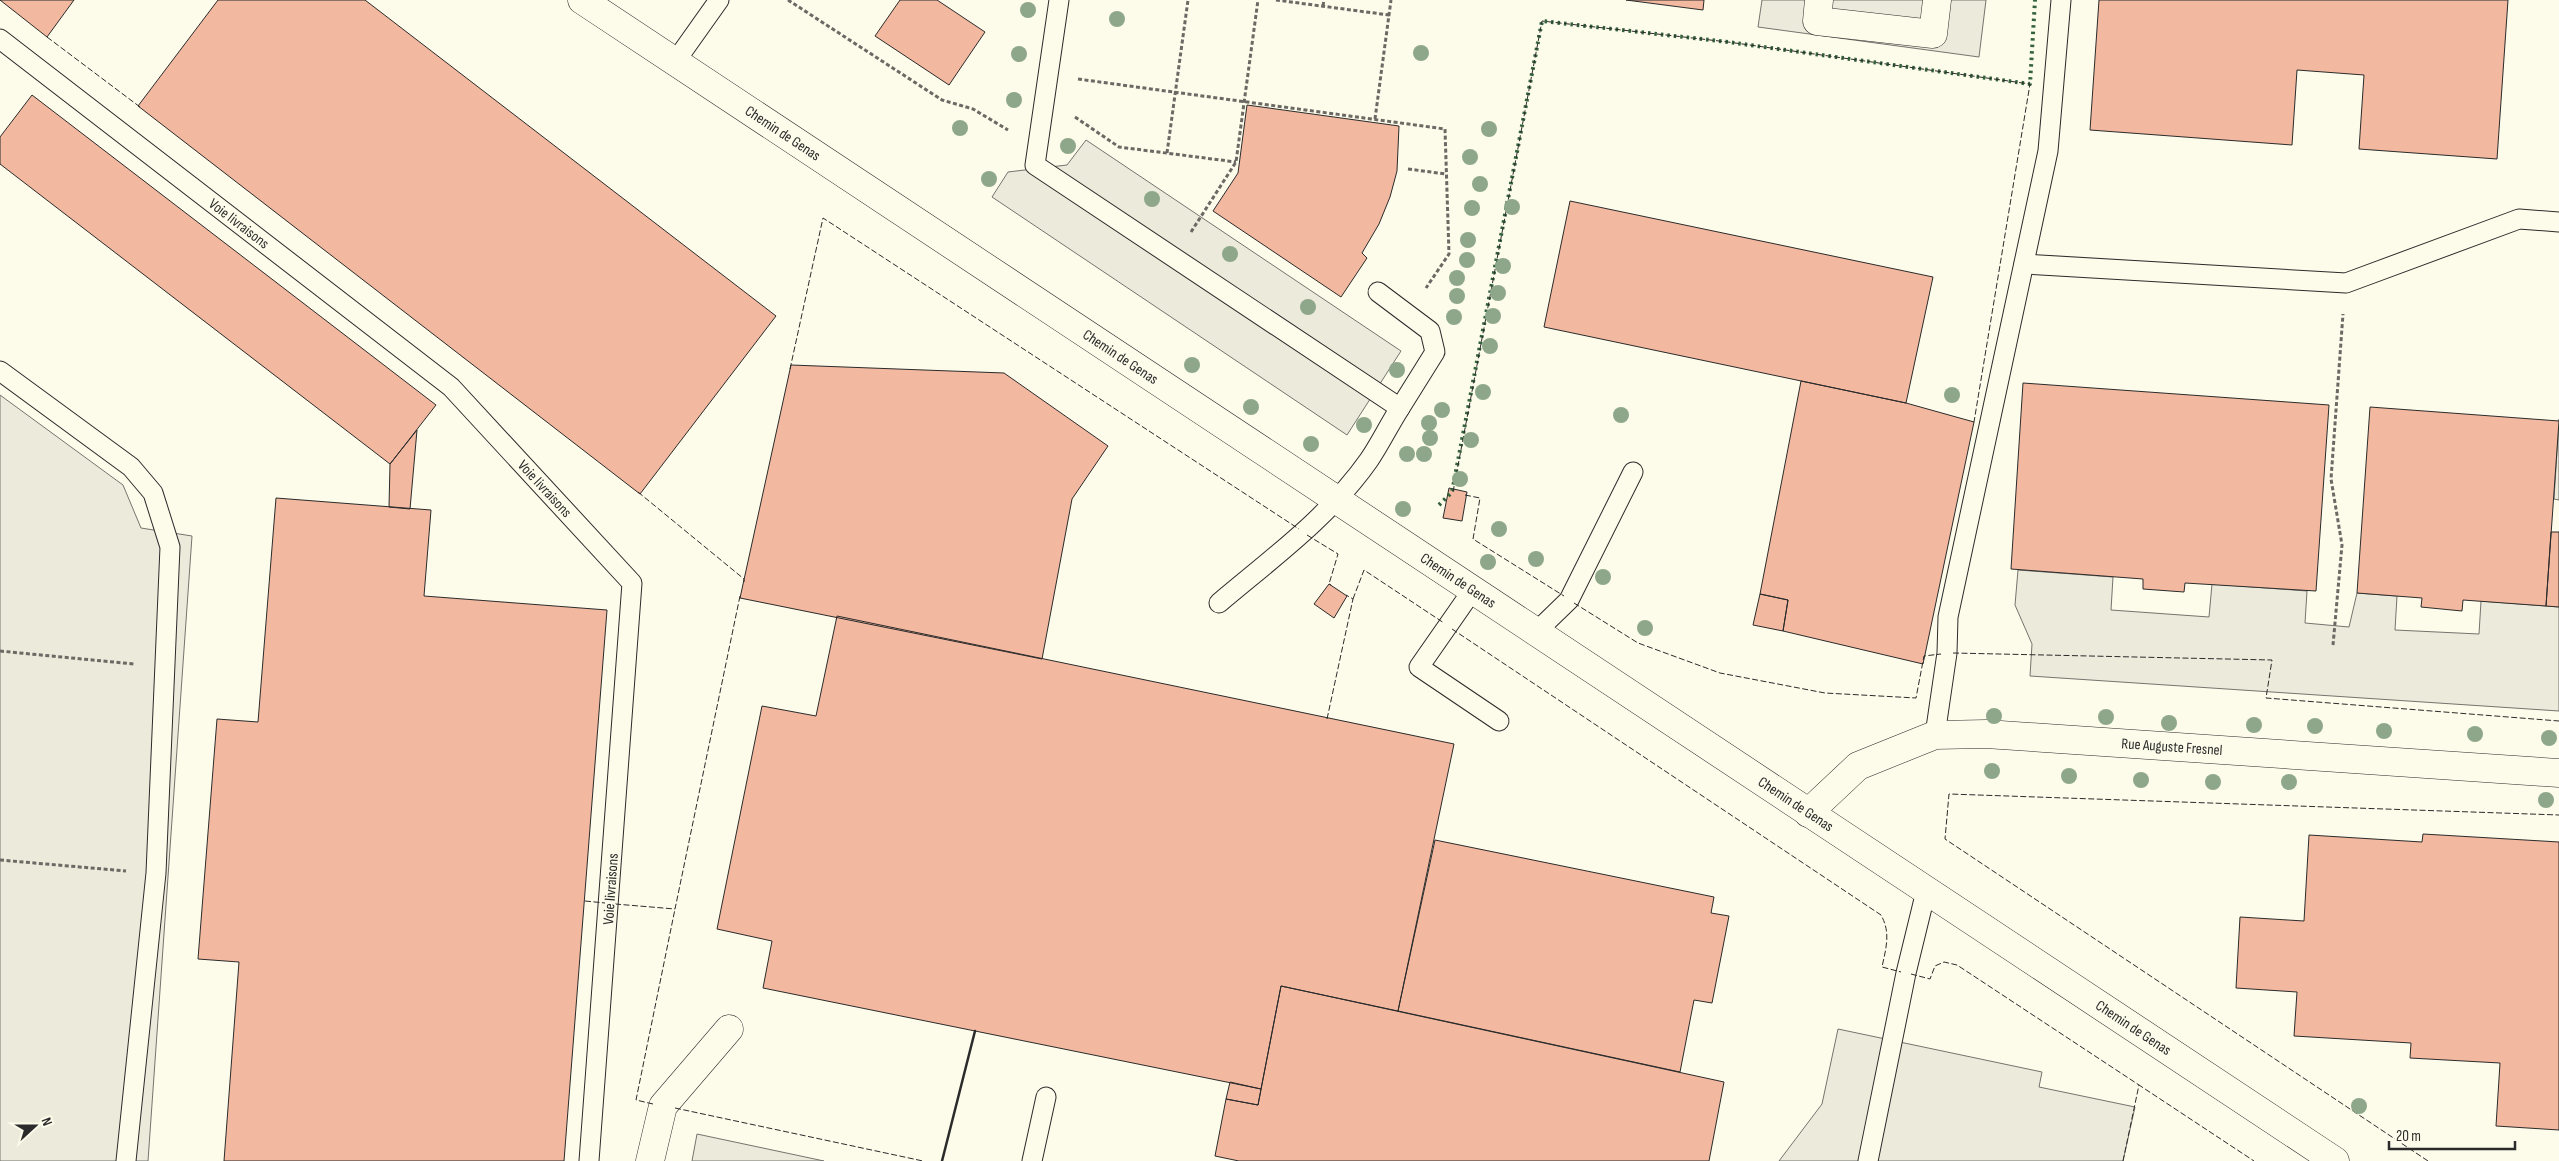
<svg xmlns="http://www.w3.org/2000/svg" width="2559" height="1161" viewBox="0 0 2559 1161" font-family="'Sofia Sans Condensed',sans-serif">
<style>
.parking{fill:#eceadb;stroke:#74746e}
.building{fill:#f2b8a0;stroke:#2b2b2b}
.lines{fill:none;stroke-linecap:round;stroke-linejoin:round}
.service-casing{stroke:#2b2b2b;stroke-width:21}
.minor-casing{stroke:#2b2b2b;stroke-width:29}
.path{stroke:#6a6964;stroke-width:3;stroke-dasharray:4 2.5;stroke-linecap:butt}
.service{stroke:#fdfbea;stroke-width:19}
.minor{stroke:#fdfbea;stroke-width:28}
.hedge{stroke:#34623c;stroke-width:4;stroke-dasharray:2.5 4;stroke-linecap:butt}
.fence{stroke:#2b2b2b;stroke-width:1;stroke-dasharray:6 2.5;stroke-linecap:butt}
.wall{stroke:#2b2b2b;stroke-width:2.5}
.tree{fill:#8ea78a}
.labels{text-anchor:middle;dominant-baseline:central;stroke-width:4;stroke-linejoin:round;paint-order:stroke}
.street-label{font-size:15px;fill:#2b2b2b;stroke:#fdfbea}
</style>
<rect width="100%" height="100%" fill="#fdfbea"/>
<path class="parking" d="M1762 0H1986L1979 57 1758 27Z
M1086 140 1401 351 1347 435 992 197 1008 172 1067 165Z
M0 395 123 485 141 528 192 536 148 1161H0Z
M2559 419V500L2554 499Z
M2018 570 2113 577 2111 610 2209 617 2212 584 2307 591 2305 623 2349 627 2357 593 2397 596 2395 630 2479 634 2481 601 2559 607V711L2030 676 2032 644 2015 605Z
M1838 1029 2042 1072 2039 1087 2135 1107 2123 1161H1779L1822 1104Z
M697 1134 824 1161H692Z"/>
<path class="building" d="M0 0H74L47 37Z
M218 0H365L776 316 640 494 138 106Z
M900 0H937L985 32 949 85 875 36Z
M1626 0H1704L1703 10Z
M2099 0H2508L2497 159 2359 149 2364 75 2297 70 2292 145 2090 130Z
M32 95 436 405 390 464 0 164V137Z
M1247 105 1399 126 1397 171 1390 197 1379 224 1362 253 1367 258 1341 297 1213 211 1238 173Z
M1570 201 1933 277 1906 403 1544 327Z
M791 365 1004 373 1108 446 1072 499 1042 659 740 598Z
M1801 381 1906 403 1974 422 1923 664 1783 631 1788 600 1760 594Z
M2023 383 2329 405 2316 591 2185 583 2184 592 2143 589V579L2011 569Z
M2370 407 2559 421 2546 606 2463 600 2462 611 2421 607 2422 598 2357 593Z
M417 430 410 509 389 507 390 464Z
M1449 488 1467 492 1462 521 1443 518Z
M276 498 431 510 424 596 607 610 564 1161H224L239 962 198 959 217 719 258 722Z
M2551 532H2559V607L2546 606Z
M1329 584 1347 596 1334 618 1314 604Z
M1760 594 1788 600 1783 631 1753 625Z
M837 616 1454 744 1398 1011 1281 986 1261 1089 763 988 772 941 717 929 762 706 816 716Z
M2423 834 2559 842V1130L2496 1126 2500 1063 2410 1058 2411 1043 2294 1036 2297 992 2236 988 2240 917 2304 921 2309 835 2422 842Z
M1435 840 1714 897 1711 913 1729 916 1712 1003 1694 1000 1680 1072 1398 1011Z
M1281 986 1724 1082 1709 1161H1239L1215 1156 1226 1099 1258 1105Z
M1230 1082 1261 1089 1258 1105 1226 1099Z"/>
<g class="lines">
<g class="service-casing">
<g id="service">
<path d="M1059 0 1035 165 1400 408C1389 425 1380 444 1369 460 1329 517 1271 559 1219 603"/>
<path id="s1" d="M0 39 451 387 632 583 589 1161"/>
<path d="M675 62 719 0"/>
<path d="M2024 264 2346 283 2519 219 2559 222"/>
<path d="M1378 292 1430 331 1435 352 1400 408"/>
<path d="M0 371 131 467 153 493 170 547 156 873 126 1161"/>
<path d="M1472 591 1419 667 1499 721"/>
<path d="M1535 633 1569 600 1633 472"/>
<path d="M1935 735 1947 653 1948 617 2048 151 2061 0"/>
<path d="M1032 1161 1046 1097"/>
<path d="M1868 1161 1906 973 1926 891"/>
</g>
</g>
<g class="minor-casing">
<g id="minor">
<path id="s2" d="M582 0 2335 1161"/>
<path d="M1819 0 1817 21 1933 34 1937 0"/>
<path id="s3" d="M1808 813 1858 766 1935 735 1986 734 2559 773"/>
<path d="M650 1161 663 1106 729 1029"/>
</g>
</g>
<path class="path" d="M788 0 942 100 973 109 1008 130
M1276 0 1389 15
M1323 6 1324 0
M1078 79 1445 129 1449 254 1426 288
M1075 117 1119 147 1236 162
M1375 119 1391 0
M1167 153 1188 0
M1408 169 1446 174
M1191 232 1236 162 1258 0
M2333 645 2342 545 2331 479 2343 314
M0 651 134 664
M0 860 126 871"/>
<use href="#service" class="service"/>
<use href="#minor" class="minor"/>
<path class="hedge" d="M1439 505 1452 492 1542 21 1728 42 2030 84 2035 0"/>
<path class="fence" d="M47 37 140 107
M790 369 823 218 1299 529
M638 492 744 579V582
M1453 492 1542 21 1728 42 2030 84 1974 422
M1465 495 1480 498 1473 539 1564 596
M1307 535 1338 554 1329 584 1331 585
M1353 599 1364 570 1444 623
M1574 603 1638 643 1720 673 1825 693 1916 698 1924 656 1941 654
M1452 629 1881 915C1891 933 1886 948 1882 967L1901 972
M1953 653 2272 660 2266 698 2559 721
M1327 719 1353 599 1346 595
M585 901 605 903
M615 904 675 909 740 596
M1911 974 1930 979 1935 966 1944 962 1957 965 2139 1085
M653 1104 636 1100 675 909
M675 1108 923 1161
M2123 1161 2139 1085 2254 1161
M2428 1161 1945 839 1949 794 2559 815"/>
<path class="wall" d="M942 1161 975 1031"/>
</g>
<g class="tree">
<circle cx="1028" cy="10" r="8"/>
<circle cx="1117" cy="19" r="8"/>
<circle cx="1421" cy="53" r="8"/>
<circle cx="1019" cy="54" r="8"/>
<circle cx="1014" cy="100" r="8"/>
<circle cx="960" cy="128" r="8"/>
<circle cx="1489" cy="129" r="8"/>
<circle cx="1068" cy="146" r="8"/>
<circle cx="1470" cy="157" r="8"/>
<circle cx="989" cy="179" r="8"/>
<circle cx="1480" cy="184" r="8"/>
<circle cx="1152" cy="199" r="8"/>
<circle cx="1512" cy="207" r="8"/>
<circle cx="1472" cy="208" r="8"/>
<circle cx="1468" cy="240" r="8"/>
<circle cx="1230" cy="254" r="8"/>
<circle cx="1467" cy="260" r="8"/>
<circle cx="1503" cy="266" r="8"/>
<circle cx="1457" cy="278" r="8"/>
<circle cx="1498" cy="293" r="8"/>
<circle cx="1457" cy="296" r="8"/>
<circle cx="1308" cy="307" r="8"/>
<circle cx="1493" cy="316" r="8"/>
<circle cx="1454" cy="317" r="8"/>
<circle cx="1490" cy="346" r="8"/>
<circle cx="1192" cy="365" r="8"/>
<circle cx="1397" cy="370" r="8"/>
<circle cx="1483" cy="392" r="8"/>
<circle cx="1952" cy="395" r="8"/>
<circle cx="1251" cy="407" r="8"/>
<circle cx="1442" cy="410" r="8"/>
<circle cx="1621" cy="415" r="8"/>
<circle cx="1429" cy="423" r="8"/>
<circle cx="1364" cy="425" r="8"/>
<circle cx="1430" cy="438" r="8"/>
<circle cx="1471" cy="440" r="8"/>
<circle cx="1311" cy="444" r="8"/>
<circle cx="1407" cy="454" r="8"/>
<circle cx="1424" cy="454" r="8"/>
<circle cx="1460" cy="479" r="8"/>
<circle cx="1403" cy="509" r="8"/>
<circle cx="1499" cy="529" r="8"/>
<circle cx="1536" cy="559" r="8"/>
<circle cx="1488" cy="562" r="8"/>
<circle cx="1603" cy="577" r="8"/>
<circle cx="1645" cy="628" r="8"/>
<circle cx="1994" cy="716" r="8"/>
<circle cx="2106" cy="717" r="8"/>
<circle cx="2169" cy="723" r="8"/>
<circle cx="2254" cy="725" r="8"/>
<circle cx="2315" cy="726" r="8"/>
<circle cx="2384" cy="731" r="8"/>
<circle cx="2475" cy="734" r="8"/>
<circle cx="2549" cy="738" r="8"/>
<circle cx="1992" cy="771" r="8"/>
<circle cx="2069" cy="776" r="8"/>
<circle cx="2141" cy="780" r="8"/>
<circle cx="2213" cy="782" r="8"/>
<circle cx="2289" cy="782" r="8"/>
<circle cx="2546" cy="800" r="8"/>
<circle cx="2359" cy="1106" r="8"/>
</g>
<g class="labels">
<g class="street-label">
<text stroke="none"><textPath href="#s2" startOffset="241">Chemin de Genas</textPath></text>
<text stroke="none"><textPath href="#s1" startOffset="302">Voie livraisons</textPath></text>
<text stroke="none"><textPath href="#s2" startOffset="646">Chemin de Genas</textPath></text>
<text stroke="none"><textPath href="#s1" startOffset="708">Voie livraisons</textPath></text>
<text stroke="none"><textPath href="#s2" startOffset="1051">Chemin de Genas</textPath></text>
<text stroke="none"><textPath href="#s3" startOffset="389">Rue Auguste Fresnel</textPath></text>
<text stroke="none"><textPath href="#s2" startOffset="1456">Chemin de Genas</textPath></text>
<text transform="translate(611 889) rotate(-86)">Voie livraisons</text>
<text stroke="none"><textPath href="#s2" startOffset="1861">Chemin de Genas</textPath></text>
</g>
</g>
<g transform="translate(35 1126) rotate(69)" stroke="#fdfbea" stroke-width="4" paint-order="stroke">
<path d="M0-4L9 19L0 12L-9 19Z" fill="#2b2b2b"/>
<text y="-8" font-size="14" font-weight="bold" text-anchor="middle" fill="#2b2b2b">N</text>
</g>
<path d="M2389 1141v8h126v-8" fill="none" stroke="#2b2b2b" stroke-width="2.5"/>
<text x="2396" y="1141" font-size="15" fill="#2b2b2b" stroke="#fdfbea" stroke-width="4" paint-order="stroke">20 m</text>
</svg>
